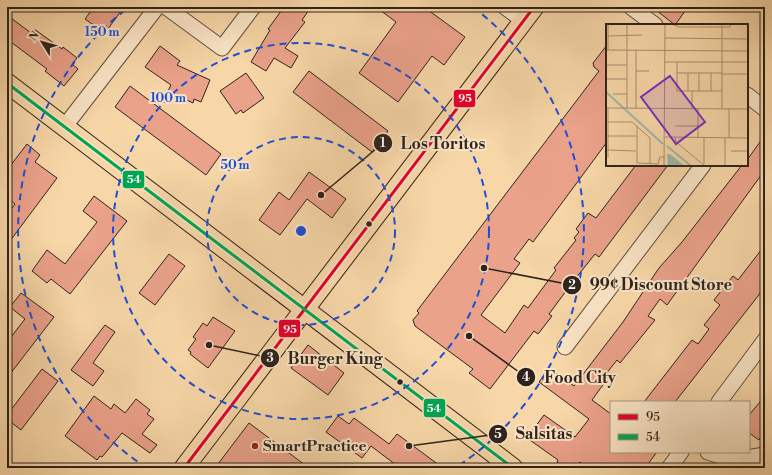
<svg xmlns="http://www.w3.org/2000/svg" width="772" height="475" viewBox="0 0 772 475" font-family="'Libre Bodoni',serif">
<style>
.building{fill:#eba28b;stroke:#2e231c}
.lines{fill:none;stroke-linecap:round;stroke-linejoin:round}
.minor-casing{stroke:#60503f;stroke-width:17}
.major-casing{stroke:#2e231c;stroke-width:21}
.minor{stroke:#fae4c6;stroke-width:15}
.major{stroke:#f7d6a8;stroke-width:19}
.bus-1-casing{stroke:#fae4c6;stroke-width:6}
.bus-2-casing{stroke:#fae4c6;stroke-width:6}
.bus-1{stroke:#e4002b;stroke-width:3}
.bus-2{stroke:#00a651;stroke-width:3}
.ring{fill:none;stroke:#1d4ed8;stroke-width:2;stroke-dasharray:7 5}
.bus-dot{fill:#2e231c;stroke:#fae4c6;stroke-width:1.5}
.poi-dot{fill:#8f2418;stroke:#fae4c6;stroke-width:1.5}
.labels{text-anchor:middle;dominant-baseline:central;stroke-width:4;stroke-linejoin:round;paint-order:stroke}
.poi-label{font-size:15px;font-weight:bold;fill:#2e231c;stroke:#fae4c6;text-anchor:start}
.inset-river{fill:none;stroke:#9db9a9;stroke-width:2}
.inset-road{fill:none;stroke:#a78e70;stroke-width:1}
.view{fill:#7b2cbf;fill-opacity:0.15;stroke:#7b2cbf;stroke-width:2}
.inset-edge{fill:none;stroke:#2e231c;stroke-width:2}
.centre{fill:#1d4ed8;stroke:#fae4c6;stroke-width:2}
.ring-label{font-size:12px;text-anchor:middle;font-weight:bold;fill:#1d4ed8;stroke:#fae4c6;stroke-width:4;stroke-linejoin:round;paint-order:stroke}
.leader{fill:none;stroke:#2e231c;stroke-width:1.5}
.callout-dot{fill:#2e231c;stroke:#fae4c6;stroke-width:1.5}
.mark-label{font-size:12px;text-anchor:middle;font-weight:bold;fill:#fff}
.callout-label{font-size:16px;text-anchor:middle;font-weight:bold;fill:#2e231c;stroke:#fae4c6;stroke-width:4;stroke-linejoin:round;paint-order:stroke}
.line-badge{stroke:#fae4c6;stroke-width:1.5}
.badge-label{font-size:11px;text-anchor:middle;font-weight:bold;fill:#fff}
</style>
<rect width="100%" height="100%" fill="#f7d6a8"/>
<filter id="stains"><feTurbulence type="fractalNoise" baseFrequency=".005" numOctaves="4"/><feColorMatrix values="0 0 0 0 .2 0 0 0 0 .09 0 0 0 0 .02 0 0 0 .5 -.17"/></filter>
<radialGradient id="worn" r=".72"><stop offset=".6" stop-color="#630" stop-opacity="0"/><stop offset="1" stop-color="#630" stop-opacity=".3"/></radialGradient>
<path class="building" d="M94 7H116L121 11 105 33 85 19Z
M284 7H311L302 20 305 22 285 48 298 56 291 68 274 58 266 71 251 62 270 30 268 29Z
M376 7H424L465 37 444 65 432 56 398 102 359 73 396 22Z
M652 7H688L675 25Z
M7 15 31 33 34 29 62 49 63 47 77 58 72 64 78 69 64 86 45 71 47 69 7 39Z
M607 45V142L533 242 529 239 514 259 520 263 481 315 505 333 524 305 528 308 556 270 554 268 576 240 574 238 579 232 576 229 588 213 596 218 636 165H668L599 257 595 254 572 283 549 314 552 316 538 334 534 331 490 389 469 373 473 369 415 326 413 320 419 313 417 311 599 71 594 67 593 63Z
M160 46 180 61 177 65 210 80 201 102 194 99 193 103 168 91 171 85 145 67Z
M309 71 388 131 372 152 293 92Z
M246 73 264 98 243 113 241 110 236 114 220 91Z
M130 86 221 154 206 175 115 107Z
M765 135V164L760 172 762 174 667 305 660 299 648 316 655 320 620 363 617 360 602 379 605 382 592 400 611 414V452H657L645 468H588L580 462 575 468H565L557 462 558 460 527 438 544 415 575 437 589 419 539 382 549 368 574 386 623 322 659 268 682 242 742 165H747V160Z
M27 144 40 155 35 162 57 178 7 245V215L15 204 7 197V170Z
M309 172 346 199 332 218 307 199 280 235 259 220 279 192 289 200Z
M94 196 127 221 70 294 51 279 47 283 32 271 47 250 65 264 97 222 83 211Z
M765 245V285L758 296 675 402H644L692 340 698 344 709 329 704 325 720 305 714 300 733 276 738 280Z
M169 254 185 266 155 305 139 293Z
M21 293 54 317 7 378V342L25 319 10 307Z
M213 317 235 331 208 368 190 354 191 352 188 350 196 339 193 337 203 323 207 326Z
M105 325 115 332 93 363 104 371 93 386 71 370Z
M308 345 344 373 328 395 291 368Z
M42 369 58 381 21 430 7 419V415Z
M94 396 111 409 114 404 125 413 136 399 150 410 147 414 154 419 142 434 157 445 150 453 122 433 102 457 100 456 97 460 65 436Z
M765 396V431L759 440 749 433V415Z
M338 416 349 424 354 418 389 444 397 434 443 468H400L371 446 362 458 326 432Z
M249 423 309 468H215Z"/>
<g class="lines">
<g class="minor-casing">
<path id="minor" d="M166 7 222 48 253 7
M505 7 524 21
M631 7 655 25
M747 95 765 109
M65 126 157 7
M565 347 703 165
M719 402 765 340
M708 452 733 460 765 455
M669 468 681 452"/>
</g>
<g class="major-casing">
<path id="major" d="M7 83 513 468
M184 468 534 7"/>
</g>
<use href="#minor" class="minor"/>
<use href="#major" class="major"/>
<g class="bus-1-casing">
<path id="bus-1" d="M184 468 534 7"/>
</g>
<g class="bus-2-casing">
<path id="bus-2" d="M7 83 513 468"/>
</g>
<use href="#bus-1" class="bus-1"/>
<use href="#bus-2" class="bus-2"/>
</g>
<g class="ring">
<circle cx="301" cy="231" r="94"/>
<circle cx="301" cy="231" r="188"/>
<path d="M147 468A282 282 0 0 1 129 7M473 7A282 282 0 0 1 455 468"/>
</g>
<g class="bus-dot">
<circle cx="369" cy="224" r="3.5"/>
<circle cx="400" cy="382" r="3.5"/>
</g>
<circle class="poi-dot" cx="255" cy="446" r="4"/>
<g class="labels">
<g class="poi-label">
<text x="263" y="446">SmartPractice</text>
</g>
</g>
<g transform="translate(606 24)">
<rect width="142" height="142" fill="#f7d6a8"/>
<path d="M61 130H64L79 142H62Z" fill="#9db9a9"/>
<path class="inset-river" d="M0 68 57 120M61 122 85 142"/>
<path class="inset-road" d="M2 0V26M66 0 73 3H124L125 0M2 12 36 11M59 14 142 15M0 26 142 27M30 26V84M59 38H142M71 38V67H116M0 41H21M30 47H43M71 49H116M93 49V67M105 49V67M116 50H142M0 55H21M82 67V49M7 70H21M0 84 142 85M21 84V0M86 84V67M116 84V0M123 85V114M0 98H26L44 114V140M31 102V139L52 140 54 133H59M69 102H92M0 112H30M59 113 142 114M69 113 70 118 99 142M92 114V84M98 114V140M119 114V142M0 126 30 127M125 127H142M2 134V84M58 142 59 0"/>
<path class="view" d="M64 52 99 98 70 120 35 73Z"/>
<rect width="142" height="142" class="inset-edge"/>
</g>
<circle cx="301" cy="231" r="6" class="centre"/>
<g class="ring-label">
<text x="102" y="36">150 m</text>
<text x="168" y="102">100 m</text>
<text x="235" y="169">50 m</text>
</g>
<path class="leader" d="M321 195L383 143M484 268L572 285M209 345L270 358M469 336L526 377M409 446L498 434"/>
<g class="callout-dot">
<circle cx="321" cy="195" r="4"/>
<circle cx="484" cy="268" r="4"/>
<circle cx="209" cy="345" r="4"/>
<circle cx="469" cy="336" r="4"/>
<circle cx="409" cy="446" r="4"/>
<circle cx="383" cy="143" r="10"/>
<circle cx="572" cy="285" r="10"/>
<circle cx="270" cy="358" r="10"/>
<circle cx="526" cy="377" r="10"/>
<circle cx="498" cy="434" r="10"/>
</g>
<g class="mark-label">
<text x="383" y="147">1</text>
<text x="572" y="289">2</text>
<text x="270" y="362">3</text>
<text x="526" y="381">4</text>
<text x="498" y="438">5</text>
</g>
<g class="callout-label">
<text x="443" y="149">Los Toritos</text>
<text x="661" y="290">99¢ Discount Store</text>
<text x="335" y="364">Burger King</text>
<text x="580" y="383">Food City</text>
<text x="544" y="439">Salsitas</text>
</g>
<g class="line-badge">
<rect x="453" y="89" width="23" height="19" rx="4" fill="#e4002b"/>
<rect x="122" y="170" width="23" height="19" rx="4" fill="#00a651"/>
<rect x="278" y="319" width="23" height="19" rx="4" fill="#e4002b"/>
<rect x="423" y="398" width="23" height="20" rx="4" fill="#00a651"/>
</g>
<g class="badge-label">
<text x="465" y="102">95</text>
<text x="134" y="183">54</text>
<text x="290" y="333">95</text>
<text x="434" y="412">54</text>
</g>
<rect width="772" height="475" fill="none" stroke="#f7d6a8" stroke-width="24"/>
<rect x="8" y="8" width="756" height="459" fill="none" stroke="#2e231c" stroke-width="2"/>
<rect x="12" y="12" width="748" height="451" fill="none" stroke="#2e231c"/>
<rect x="610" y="401" width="140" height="52" fill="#fae4c6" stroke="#a89782"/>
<rect x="618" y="414" width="20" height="6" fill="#e4002b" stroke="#a89782"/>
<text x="646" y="421" font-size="12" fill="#2e231c">95</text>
<rect x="618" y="434" width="20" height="6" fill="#00a651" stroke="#a89782"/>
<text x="646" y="441" font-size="12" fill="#2e231c">54</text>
<g transform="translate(42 42) rotate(307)" stroke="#fae4c6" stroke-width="3" paint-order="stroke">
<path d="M0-3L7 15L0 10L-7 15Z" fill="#2e231c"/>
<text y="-6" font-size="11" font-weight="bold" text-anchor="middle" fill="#2e231c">N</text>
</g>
<rect width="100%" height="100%" filter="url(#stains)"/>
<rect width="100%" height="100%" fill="url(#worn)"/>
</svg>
